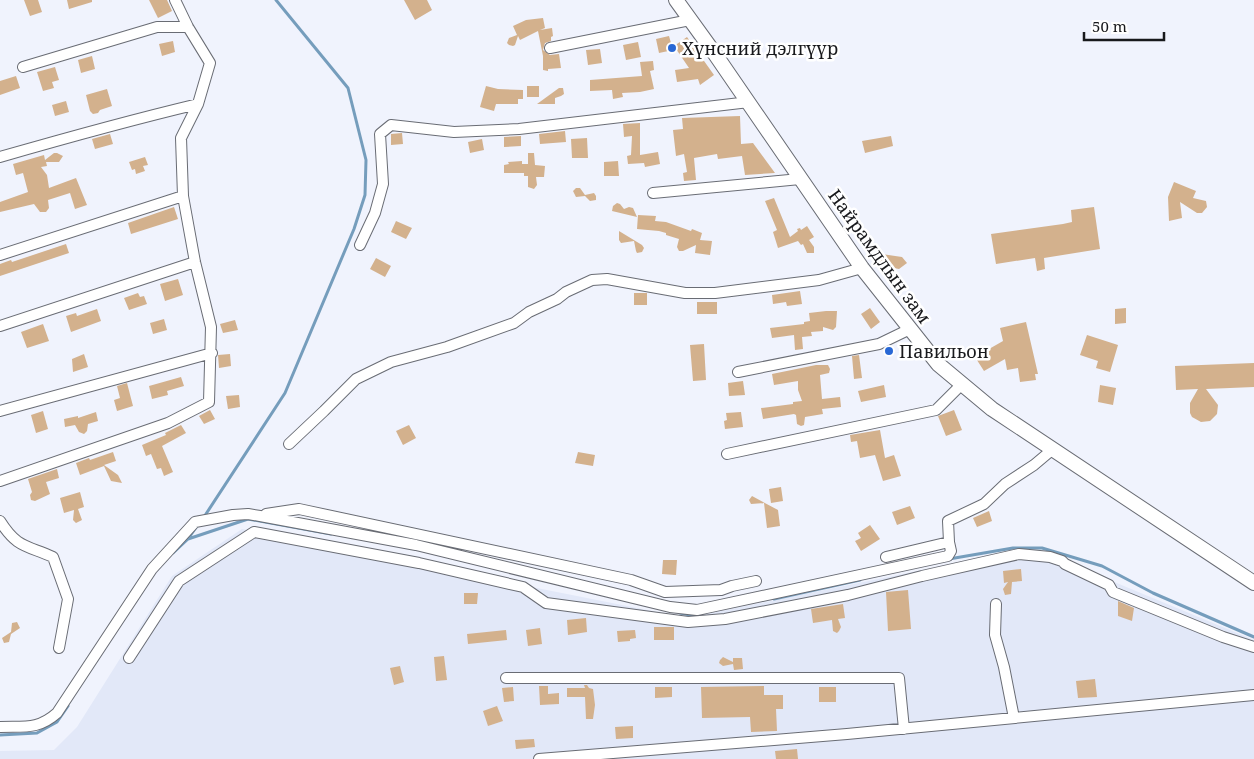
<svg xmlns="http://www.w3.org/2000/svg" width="1254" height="759" viewBox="0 0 1254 759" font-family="'Noto Serif',serif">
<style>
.built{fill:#e2e8f8}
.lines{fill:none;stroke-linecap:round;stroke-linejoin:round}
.stream{stroke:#759dbc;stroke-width:3}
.building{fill:#d3b18d}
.street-casing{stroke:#696c74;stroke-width:12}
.secondary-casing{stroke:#696c74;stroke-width:16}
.street{stroke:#fff;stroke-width:10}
.secondary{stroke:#fff;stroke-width:14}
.poi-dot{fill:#2968d5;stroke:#fff;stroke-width:2}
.labels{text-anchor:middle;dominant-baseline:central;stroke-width:5;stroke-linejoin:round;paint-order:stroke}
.poi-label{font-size:18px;fill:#18191c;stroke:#fff;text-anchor:start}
.street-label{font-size:18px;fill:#18191c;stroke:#fff}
</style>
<rect width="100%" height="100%" fill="#f0f3fd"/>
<path class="built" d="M242 529 687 618 1015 551 1042 552 1254 640V759H0V751L54 750 77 727 172 576Z"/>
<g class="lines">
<path class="stream" d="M204 517 285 393 354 229 365 195 366 160 348 88 276 0
M188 539 248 519 331 534
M173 553 188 539 197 526
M949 559 1013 548H1042L1102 566 1153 593 1254 637
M774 599 860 580
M680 613 690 615 696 614
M0 735 37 733 57 722 68 706"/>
</g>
<path class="building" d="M24 0H38L42 12 30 16Z
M67 0H92V2L69 9Z
M149 0H167L172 11 158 18Z
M404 0H427L432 10 415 20Z
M543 18 545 28 540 30 552 28 553 36 551 37V41L545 43 543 50 550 55 559 54 561 68 548 69V71L543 70V56L538 31 520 40 518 36 515 45 513 46 509 45 507 43 509 38 517 35 513 26 526 20Z
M669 36 673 50 659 53 656 39Z
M687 37 714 75 700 85 698 79 677 82 675 70 689 68 674 46Z
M173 41 175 52 162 56 159 44Z
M638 42 641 57 626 60 623 45Z
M600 49 602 63 588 65 586 50Z
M92 56 95 69 81 73 78 60Z
M653 61 654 70 650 71 654 89 640 92 622 93 623 97 613 99 612 90 590 91V80L642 76 640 62Z
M55 67 59 80 52 82 54 88 43 91 37 72Z
M16 76 20 88 0 95V81Z
M486 86 498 89 523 90V99H518V104H496L494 111 480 107Z
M527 86H539V97H527Z
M559 88H563L564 94 561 96 555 98V104H537Z
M107 89 112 106 100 110 98 113 93 114 90 111 86 95Z
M66 101 69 112 55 116 52 105Z
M740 116 741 144 753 143 775 173 745 175 742 156 718 159 717 154 694 158 696 180 684 181 683 173 687 172 684 154 676 156 673 130 683 129 682 118Z
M640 123V155L658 152 660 164 645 167 644 163 628 164 627 156 631 155 632 136 624 137 623 124Z
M565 131 566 142 540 144 539 134Z
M402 133 403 144 391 145V134Z
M110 134 113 144 95 149 92 139Z
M521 136V146L504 147V137Z
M891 136 893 146 865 153 862 141Z
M587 138 588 158H572L571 139Z
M482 139 484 150 470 153 468 142Z
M54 153H57L63 156 59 162H46L47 166 41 167 47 175 49 188 76 178 87 205 75 209 70 193 48 200 49 208 46 212H40L34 204 0 212V202L28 192 23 173 16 175 13 164 44 155 45 160Z
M528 153H534L535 165 545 166 544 177H536L537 185 534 189 528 187V176H524V173H504V165L509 164 508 162 522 161V164H528Z
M145 157 148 165 143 166 145 171 136 174 135 169 132 170 129 162Z
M618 161 619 176H604V162Z
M1174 182 1196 191 1193 198 1206 201 1207 207 1202 213H1197L1180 202 1182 218 1169 221 1168 197Z
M576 188H580L585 195 594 193 596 196V200L590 201 585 196 576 197 573 191Z
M774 198 790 237 798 231 797 229 800 228 801 230 807 226 814 237 809 240 814 247V253H807L803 244 801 245 798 241 778 248 773 232 777 230 765 201Z
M617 203 620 204 624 209 629 207 633 208 637 217 612 211 613 206Z
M174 207 178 219 131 234 128 223Z
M1094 207 1100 249 1044 258 1045 269 1037 271 1035 258 996 264 991 234 1063 224 1072 222 1071 210Z
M638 215 656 216 655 221 666 222 691 231 692 229 702 233 700 240 712 241 710 255 695 253 696 245 683 251H679L677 247 679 239 666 235V233L659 231 637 229Z
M396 221 412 228 406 239 391 232Z
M619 231 642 245 644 248 642 252 637 253 636 251 634 241 621 243 619 240Z
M66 244 69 253 0 276V264L11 260 12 262Z
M868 252 902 257 907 263 899 269 878 265Z
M376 258 391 266 385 277 370 269Z
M178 279 183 295 165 301 160 284Z
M800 291 802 304 787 306 786 302 773 304 772 295Z
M138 293 140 297 144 296 147 304 129 310 124 298Z
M634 293H647V305H634Z
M697 302H717V314H697Z
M870 308 880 322 871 329 861 314Z
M1126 308V323L1115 324V309Z
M97 309 101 321 71 332 66 316 76 313 77 316Z
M826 311H837L836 327 833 330 823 327V331L811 332 812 336 802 337 803 349 795 350 794 335 772 338 770 328 804 324V322L810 321 809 313Z
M164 319 167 330 153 334 150 323Z
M235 320 238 330 223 333 220 324Z
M1026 322 1038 374H1035L1036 380 1020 382 1018 368 1007 370 1005 359 984 371 975 357 1003 341 1000 328Z
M43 324 49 341 27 348 21 332Z
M1087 335 1118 345 1110 372 1096 368 1098 361 1080 355Z
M704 344 706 380 693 381 690 345Z
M84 354 88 367 73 372 72 359Z
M230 354 231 366 219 368 218 355Z
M859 355 862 378 854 379 852 356Z
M1254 363V387L1206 389 1218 405 1217 414 1210 421 1201 422 1192 417 1190 413V403L1198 389 1176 390 1175 366Z
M816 365H828L830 369 829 373 820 375 822 399 840 397 841 407 822 409 823 414 805 417 804 425 801 426 797 424 796 415 794 414 763 419 761 408 793 404V402L802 401 798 390V381L774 385 772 374Z
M181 377 184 386 167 391 168 395 152 399 149 386Z
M743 381 745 395 729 396 728 383Z
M127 383 133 406 117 411 114 400 120 398 117 386Z
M884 385 886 397 861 402 858 391Z
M1100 385 1116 388 1113 405 1098 402Z
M239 395 240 407 228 409 226 396Z
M210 410 215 419 204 424 199 416Z
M954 410 962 430 946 436 938 416Z
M43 411 48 429 36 433 31 415Z
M96 412 98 421 88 424 87 431 84 434 79 432 75 425 65 427 64 419 78 416V418Z
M741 412 743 427 725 429 724 421 727 420 726 413Z
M181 425 186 433 162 446 173 472 164 476 161 468 157 469 151 454 146 456 142 445 166 435 165 433Z
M409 425 416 438 403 445 396 431Z
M880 430 885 458 894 455 901 476 883 481 875 455 860 458 857 441 851 442 850 435Z
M113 452 116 461 104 465 118 475 122 483 111 481 104 466 80 475 76 463 89 458 90 460Z
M578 452 595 455 593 466 575 463Z
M57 469 59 478 46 482 50 494 35 501 31 500 30 495 32 492 28 479Z
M781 487 783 501 771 503 769 489Z
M80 492 84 507 78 509 82 520 76 523 73 520 74 510 64 513 60 498Z
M752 496 778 510 780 526 767 528 764 503 751 504 749 500Z
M910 506 915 518 897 525 892 512Z
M989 511 992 521 977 527 973 518Z
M870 525 880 539 861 551 855 541 861 538 858 533Z
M663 560H677L676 575 662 574Z
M1021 569 1022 581 1012 582 1011 594 1005 595 1003 589 1008 582 1004 583 1003 571Z
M908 590 911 629 888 631 886 592Z
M464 593H478L477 604H464Z
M1118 601 1134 608 1132 621 1118 616Z
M843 604 845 618 838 619 841 627 839 631 837 633 833 631 832 620 813 623 811 609Z
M586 618 587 632 568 635 567 620Z
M17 622 20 628 11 634 9 642 4 643 2 638 11 632 12 623Z
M654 627H674V640H654Z
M540 628 542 644 528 646 526 630Z
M506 630 507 640 468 644 467 634Z
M635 630 636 638 630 639V641L618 642 617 631Z
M444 656 447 680 436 681 434 657Z
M723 657 733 662V658H742L743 669 734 670 733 664 723 666 719 663 720 660Z
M400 666 404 682 394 685 390 668Z
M1095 679 1097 697 1078 698 1076 681Z
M584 685H587L589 688 593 689 595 705 593 719H586L585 697H567V688H585Z
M539 686H548V694L559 693V704L540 705Z
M764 686V695H783V709H776L777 731 751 732 750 717 702 718 701 687Z
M513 687 514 701 504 702 502 688Z
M655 687H672V697L655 698Z
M819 687H836V702H819Z
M497 706 503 721 488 726 483 711Z
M633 726V738L616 739 615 727Z
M534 739 535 747 516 749 515 740Z
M797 749 798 759H776L775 751Z"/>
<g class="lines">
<g class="street-casing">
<path id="street" d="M550 48 690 20
M23 67 157 27H188
M0 157C66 138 131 120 198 104
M653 193 800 179
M360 245 375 213 383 184 380 134 391 125 454 132 519 129 749 102
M0 255 183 196
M0 326 195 262
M738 372 879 344 910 329
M0 411 212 353
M289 444 324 411 356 379 391 362 447 347 514 323 529 312 557 299 566 292 592 280 607 279 685 293H715L819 280 862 268
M727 454 936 410 962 384
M0 481 168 423 209 402 211 327 195 262 183 196 181 138 198 104 210 63 188 27 175 0
M266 514 299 509 631 580 665 592 721 590 732 586 756 581
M0 521C17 548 26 545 53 557L68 599 59 648
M886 557 949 542 948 521 984 504 1005 484 1034 465 1053 449
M996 604 995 635 1004 667 1014 718
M129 658 179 581 254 532 419 563 523 587 546 603 688 622 725 619 848 595 922 576 1019 554 1050 557 1062 561 1065 564 1109 585 1113 592 1223 637 1254 647
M506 678H899L904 729
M0 727C24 726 38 730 57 713L152 569 195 522 233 515 248 514 260 516 416 545 670 607 697 610 948 556 951 551 949 542
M539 759 847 734 1254 695"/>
</g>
<g class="secondary-casing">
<path id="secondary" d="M676 0 715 54 862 268 938 364 992 409 1254 583"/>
</g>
<use href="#street" class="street"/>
<use href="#secondary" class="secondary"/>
</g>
<g class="poi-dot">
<circle cx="672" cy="48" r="5"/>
<circle cx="889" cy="351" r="5"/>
</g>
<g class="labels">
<g class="poi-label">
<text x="682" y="48">Хүнсний дэлгүүр</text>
<text x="899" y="351">Павильон</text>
</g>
<g class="street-label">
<text transform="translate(880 256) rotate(54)">Найрамдлын зам</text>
</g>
</g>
<path d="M1084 32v8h80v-8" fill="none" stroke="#18191c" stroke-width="2.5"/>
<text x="1092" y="32" font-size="15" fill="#18191c" stroke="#ffffff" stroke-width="4" paint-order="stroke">50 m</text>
</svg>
